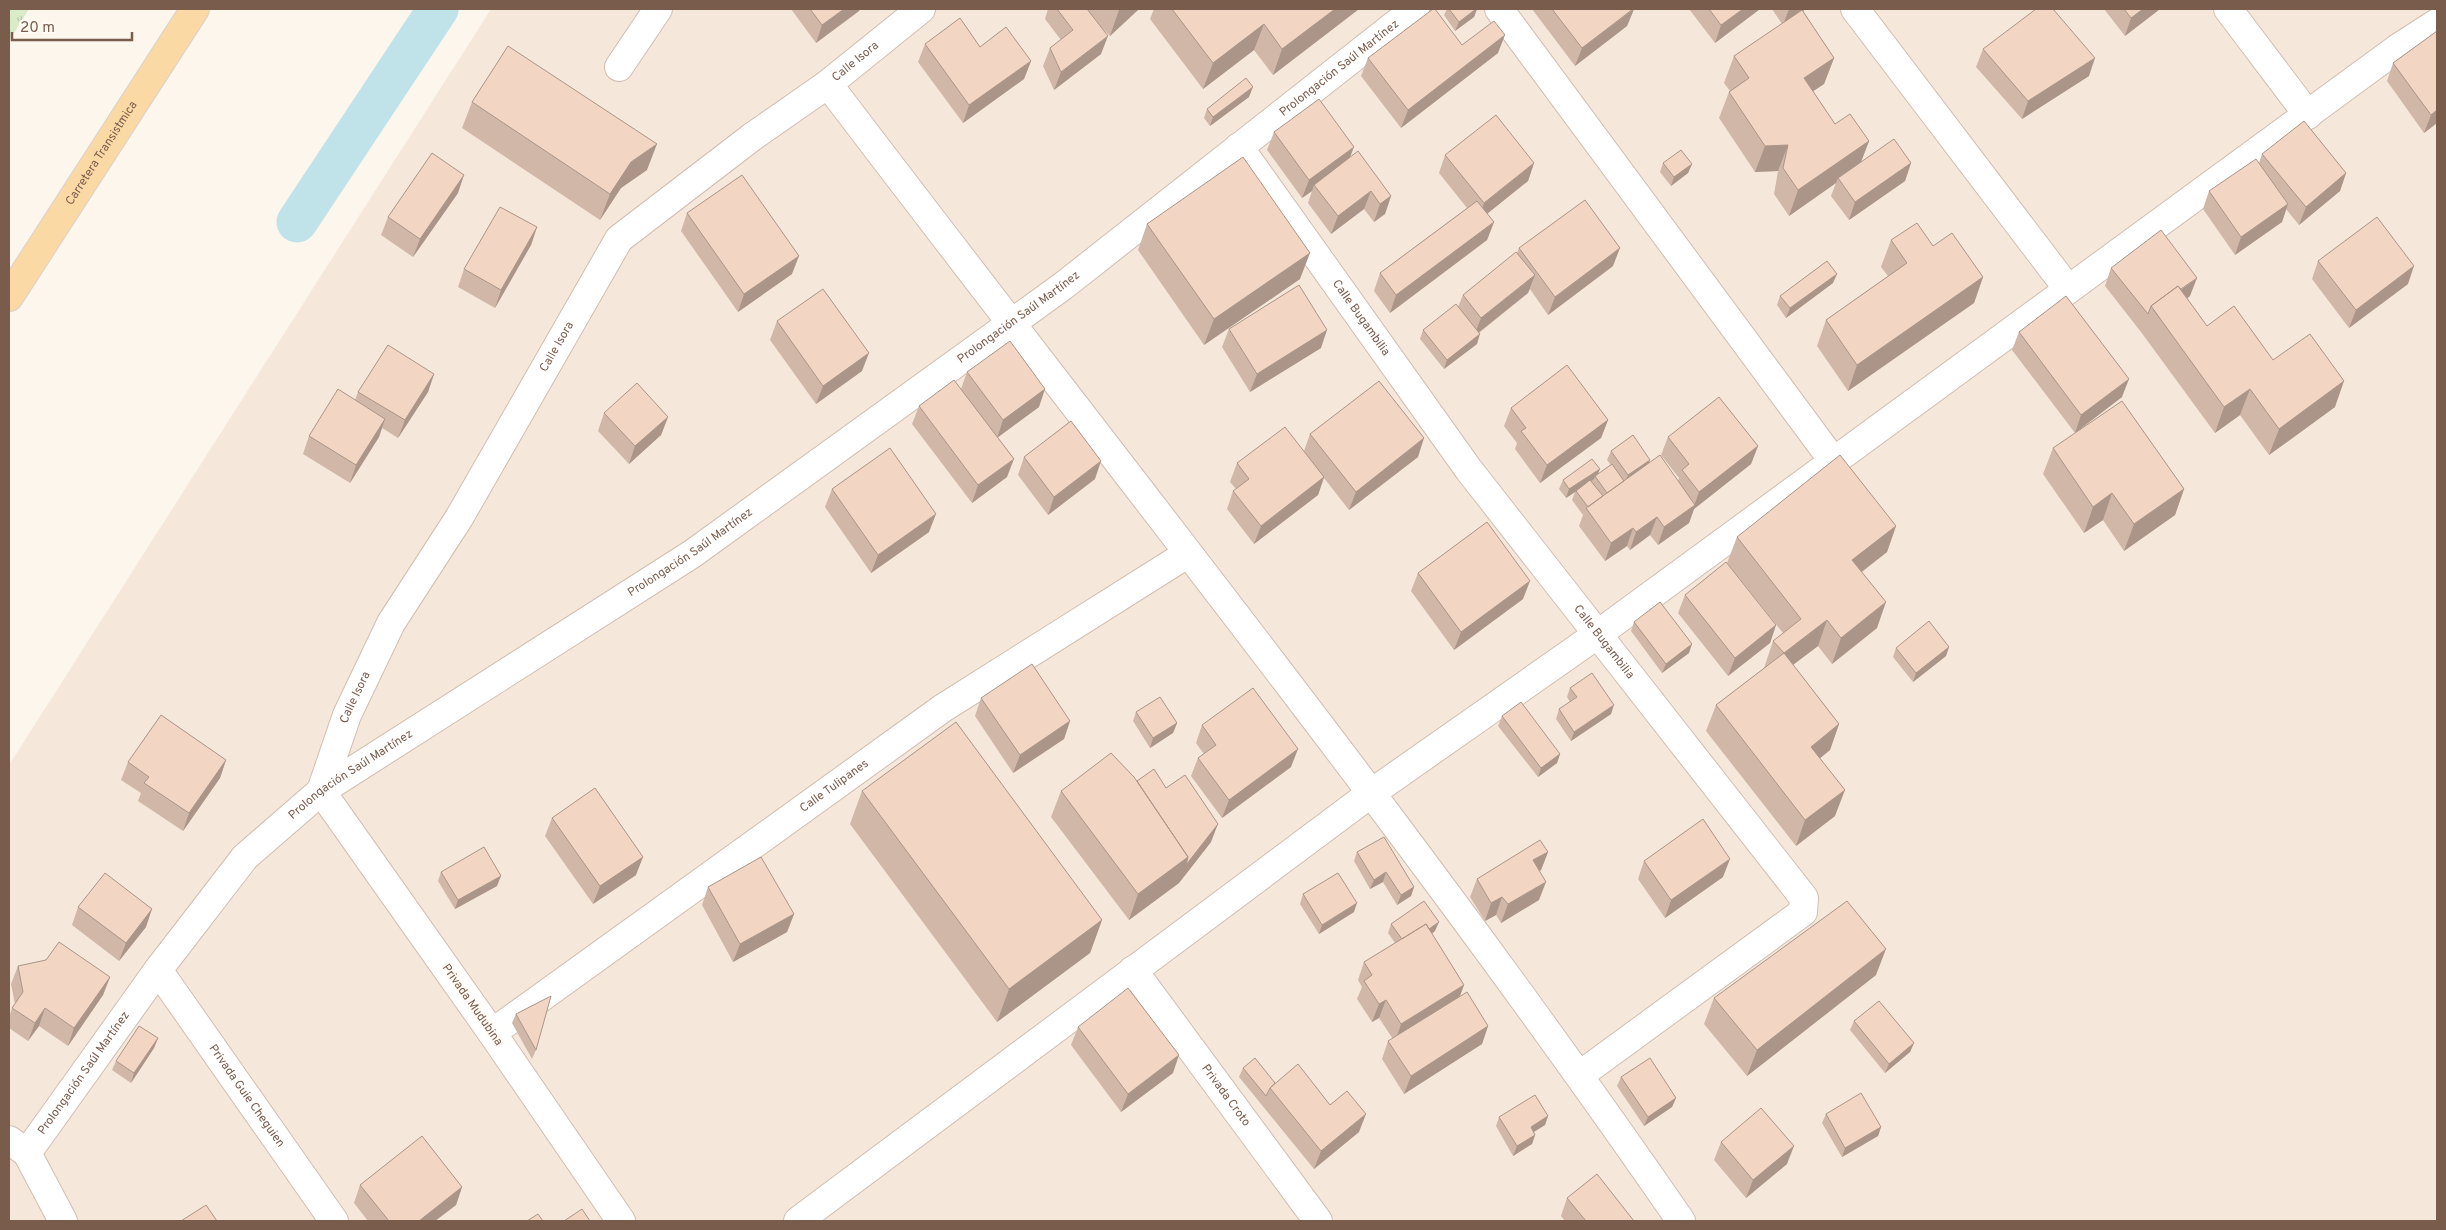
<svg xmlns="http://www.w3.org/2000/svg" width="2446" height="1230" viewBox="0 0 2446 1230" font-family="Overpass,sans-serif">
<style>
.residential{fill:#f5e8da}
.park{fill:url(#park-tufts)}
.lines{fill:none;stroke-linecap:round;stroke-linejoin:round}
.canal{stroke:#bfe3e8;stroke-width:41}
.minor-casing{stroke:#d1beb0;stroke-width:30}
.primary-casing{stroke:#dad1cd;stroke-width:30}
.minor{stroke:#fff;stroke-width:28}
.primary{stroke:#fbd9a5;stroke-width:28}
.wall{fill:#d1b7a8}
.shaded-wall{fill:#aa9588}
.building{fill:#f3d5c3;stroke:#aa9588}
.labels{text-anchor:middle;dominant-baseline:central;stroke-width:4;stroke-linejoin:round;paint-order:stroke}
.street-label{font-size:12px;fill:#7a5c4d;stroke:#fffaf3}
</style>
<defs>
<pattern id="park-tufts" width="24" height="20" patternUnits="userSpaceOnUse" patternTransform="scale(1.25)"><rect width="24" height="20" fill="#d8ecc9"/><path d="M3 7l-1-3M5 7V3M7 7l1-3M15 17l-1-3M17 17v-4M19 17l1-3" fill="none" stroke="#b4c2a5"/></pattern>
</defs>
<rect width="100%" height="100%" fill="#fdf6ec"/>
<path class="residential" d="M491 9H2437V1221H9V765Z"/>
<path class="park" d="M9 9H29L9 41Z"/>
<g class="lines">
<path class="canal" d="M297 222 438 9"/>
<g class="minor-casing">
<g id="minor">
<path d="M1499 9 1834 462"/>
<path d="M1855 9 2068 289"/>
<path d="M2228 9 2308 115"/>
<path d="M619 67 658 9"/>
<path d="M828 84C1114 461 1412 831 1681 1221"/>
<path id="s1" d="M1239 147 1469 470 1804 898 1803 912 1580 1075"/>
<path id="s2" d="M158 970 334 1221"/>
<path id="s3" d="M1133 970 1318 1221"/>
<path id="s4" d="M492 1033 943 708 1187 554"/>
<path d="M9 1140 27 1153 63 1221"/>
<path id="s5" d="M27 1153 158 970 245 857 321 791 692 554 1063 286 1415 9"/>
<path id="s6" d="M621 1221 492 1033 321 791 347 715 391 623 459 518 619 239 752 137 828 84 921 9"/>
<path d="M798 1221 1370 794 1598 634 2398 48 2437 23"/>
</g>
</g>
<g class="primary-casing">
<g id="primary">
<path id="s7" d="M9 297 195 9"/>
</g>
</g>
<use href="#minor" class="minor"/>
<use href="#primary" class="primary"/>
</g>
<path class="wall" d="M791 9H860L859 11 816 43Z
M1048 9H1139L1110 36 1098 24 1101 54 1054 90 1043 66 1050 48 1061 40 1045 19Z
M1154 9H1359L1273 75 1254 50 1203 89 1150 19Z
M1447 9H1477L1474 17 1455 31 1444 15Z
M1532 9H1634L1627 26 1575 66Z
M1689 9H1760L1715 43Z
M1772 9H1806L1803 11 1834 58 1824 84 1813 91 1835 124 1869 141 1861 162 1911 163 1905 181 1849 220 1831 196 1836 183 1789 216 1774 194 1778 171 1755 172 1719 118 1729 92 1730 91 1724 83 1734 56 1782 24Z
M2104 9H2160L2125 36Z
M2437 31V123L2424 133 2387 81 2393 63Z
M925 44 980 47 1031 61 1024 79 963 123 918 62Z
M1462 45 1498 53 1401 128 1361 76 1368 58Z
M1983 49 2089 76 2022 119 1976 67Z
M1249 97 1210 126 1204 118 1207 109Z
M472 102 647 170 621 188 600 220 462 128Z
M1274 132 1350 158 1391 196 1385 214 1374 222 1364 209 1331 234 1308 203 1312 191 1302 198 1267 150Z
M2262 154 2346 173 2340 191 2299 225 2286 209 2282 222 2235 255 2203 209 2209 191 2259 163Z
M1445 155 1534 163 1528 181 1487 214 1494 222 1487 240 1390 313 1374 291 1380 273 1467 208 1439 173Z
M1663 163 1692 164 1688 173 1671 186 1660 172Z
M458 193 413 257 381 235 388 217Z
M687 213 792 274 738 312 681 231Z
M1147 224 1300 279 1204 345 1138 250Z
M537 227 531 245 495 308 458 287 464 269Z
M1891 240 1933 246 1983 277 1974 303 1848 391 1817 346 1826 320 1888 276 1881 267Z
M1519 248 1613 266 1548 315 1530 289 1528 293 1479 333 1477 344 1444 369 1420 339 1423 330 1458 307 1463 295 1517 253Z
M2318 261 2408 284 2349 328 2312 279Z
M2111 268 2190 296 2187 298 2207 326 2273 360 2335 407 2269 455 2240 415 2215 433 2141 332 2105 286Z
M1833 283 1786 318 1777 305 1780 296Z
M777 321 862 371 816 404 770 340Z
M1229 329 1321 348 1250 392 1222 347Z
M2019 332 2122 397 2075 433 2012 350Z
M967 372 1039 407 997 437 1007 477 972 503 912 424 919 406 961 389Z
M434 374 428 392 398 438 382 428 379 437 350 483 303 454 309 436 355 400 358 392Z
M1511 408 1608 420 1601 438 1540 483 1515 449 1517 443 1504 426Z
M604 413 668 417 661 435 629 464 598 431Z
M1310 434 1418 457 1349 510 1324 478 1318 495 1254 544 1227 509 1233 491 1236 489 1230 482 1237 463 1304 451Z
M1668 437 1758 446 1751 464 1694 509 1689 523 1658 545 1650 535 1630 550 1627 546 1605 561 1579 526 1583 515 1572 500 1575 492 1566 498 1559 489 1563 480 1600 469 1597 475 1611 465 1607 460 1611 451 1649 462 1678 481 1679 478 1661 455Z
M2053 448 2184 489 2175 515 2124 551 2103 520 2084 533 2043 474Z
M1024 457 1095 479 1048 515 1018 475Z
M832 489 929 532 871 573 825 507Z
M1896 526 1887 552 1862 572 1877 628 1832 664 1818 646 1793 665 1839 724 1830 750 1820 758 1835 816 1796 846 1706 731 1716 705 1764 668 1773 641 1783 633 1727 563 1737 537Z
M1418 573 1523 599 1454 650 1411 591Z
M1685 595 1776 625 1770 643 1728 676 1678 613Z
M1634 622 1689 653 1662 673 1631 631Z
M1949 647 1946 656 1913 682 1893 657 1896 648Z
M1570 688 1611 714 1571 741 1556 719 1559 709 1570 702 1567 697Z
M981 698 1070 721 1064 739 1013 773 975 716Z
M1136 712 1177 723 1173 733 1150 748 1133 721Z
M1502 716 1560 754 1557 763 1538 777 1498 726Z
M1202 725 1291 767 1222 818 1191 776 1198 758 1204 754 1196 743Z
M226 760 220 778 183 831 138 801 141 793 121 780 128 762Z
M1137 781 1166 788 1211 842 1179 883 1129 920 1051 817 1061 791Z
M862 791 1102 920 1090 953 997 1022 850 824Z
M552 818 636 875 593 904 545 836Z
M1357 852 1414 887 1411 896 1397 905 1383 882 1370 889 1354 861Z
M1548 852 1541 870 1539 871V900L1501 923 1496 915 1485 921 1470 897 1477 879Z
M1644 861 1723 877 1665 918 1638 879Z
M441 872 497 886 455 909 438 881Z
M708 887 794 914 787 932 733 962 702 905Z
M1303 894 1354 912 1319 934 1300 904Z
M78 907 146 927 119 961 72 925Z
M1391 924 1435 931 1432 934 1464 985 1460 996 1488 1026 1482 1044 1404 1094 1382 1059 1388 1041 1393 1039 1379 1018 1372 1022 1357 999 1362 987 1358 980 1364 962 1395 943 1388 933Z
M18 966 110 977 103 995 68 1046 39 1026 28 1041 9 1028V1018L12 1008 15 1004 11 984Z
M1876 975 1747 1076 1704 1024 1714 998Z
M516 1014 536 1050 532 1059 512 1023Z
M1854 1021 1914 1043 1910 1052 1885 1073 1850 1030Z
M1078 1027 1173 1073 1121 1112 1071 1045Z
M158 1038 154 1048 131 1083 112 1070 116 1061Z
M1243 1068 1275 1083 1330 1105 1359 1132 1314 1169 1239 1077Z
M1621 1077 1676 1098 1672 1107 1644 1126 1617 1086Z
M1826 1114 1881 1127 1878 1136 1842 1157 1822 1123Z
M1548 1116 1545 1125 1534 1132 1535 1135 1532 1144 1513 1156 1496 1126 1499 1117Z
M1721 1142 1787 1164 1746 1198 1714 1160Z
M360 1185 462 1187 456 1205 435 1221H368L354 1203Z
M1567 1198 1634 1221H1565L1561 1216Z"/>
<path class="shaded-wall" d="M844 9H860L859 11 816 43 822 25Z
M1121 9H1139L1110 36 1119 10Z
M1335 9H1359L1273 75 1282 49Z
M1476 9H1477L1474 17 1455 31 1459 22Z
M1634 9 1627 26 1575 66 1582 48Z
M1743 9H1760L1715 43 1721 25Z
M1789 9H1806L1783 25Z
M2143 9H2160L2125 36 2131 18Z
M1264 24 1254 50 1203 89 1213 63Z
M1505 35 1498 53 1401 128 1408 110Z
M1108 36 1101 54 1054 90 1061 72Z
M1834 58 1824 84 1794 104 1804 78Z
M2095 58 2089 76 2022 119 2028 101Z
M1031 61 1024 79 963 123 969 105Z
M1253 87 1249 97 1210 126 1213 117Z
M2437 110V123L2424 133 2431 115Z
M1869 141 1859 167 1838 178 1836 183 1789 216 1798 190Z
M657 144 647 170 621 188 600 220 610 194 631 162Z
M1788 145 1778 171 1755 172 1765 146Z
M1354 147 1347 165 1314 185 1312 191 1302 198 1309 180Z
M1534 163 1528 181 1478 221 1484 203Z
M1911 163 1905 181 1849 220 1855 202Z
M1692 164 1688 173 1671 186 1674 177Z
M2346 173 2340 191 2299 225 2306 207Z
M464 175 458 193 413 257 420 239Z
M1371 191 1364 209 1331 234 1338 216Z
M1391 196 1385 214 1374 222 1380 204Z
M2288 204 2282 222 2235 255 2241 237Z
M1494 222 1487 240 1390 313 1396 295Z
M537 227 531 245 495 308 501 290Z
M1620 248 1613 266 1548 315 1555 297Z
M1310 253 1300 279 1204 345 1214 319Z
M799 256 792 274 738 312 744 294Z
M2414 266 2408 284 2349 328 2356 310Z
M1837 274 1833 283 1786 318 1790 308Z
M1535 275 1528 293 1474 336 1481 318Z
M1983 277 1974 303 1848 391 1857 365Z
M2197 278 2190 296 2160 319 2153 310Z
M1327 330 1321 348 1250 392 1257 374Z
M1480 334 1477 344 1444 369 1447 360Z
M869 353 862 371 816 404 823 386Z
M434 374 428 392 398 438 405 420Z
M2129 379 2122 397 2075 433 2081 415Z
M2344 381 2335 407 2269 455 2279 429Z
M1045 389 1039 407 997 438 1003 420Z
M2250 389 2240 415 2215 433 2224 407Z
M668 417 661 435 629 464 635 446Z
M385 419 379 437 350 483 356 465Z
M1608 420 1601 438 1540 483 1547 465Z
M1424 438 1418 457 1349 510 1356 492Z
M1758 446 1751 464 1694 509 1689 523 1658 545 1664 527 1694 506 1699 492Z
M1014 459 1007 477 972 503 978 485Z
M1650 460 1647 469 1624 484 1628 475Z
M1101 461 1095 479 1048 515 1054 497Z
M1600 469 1596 478 1595 476 1594 479 1576 491 1575 492 1566 498 1569 489Z
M1324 477 1318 495 1254 544 1261 526Z
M2184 489 2175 515 2124 551 2134 524Z
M2112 493 2103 520 2084 533 2093 507Z
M936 514 929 532 871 573 878 555Z
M1657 517 1650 535 1630 550 1636 532Z
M1896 526 1887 552 1843 586 1852 560Z
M1633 528 1627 546 1605 561 1611 543Z
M1530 581 1523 599 1454 650 1461 632Z
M1886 602 1877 628 1832 664 1841 638Z
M1827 620 1818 646 1774 679 1784 653Z
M1776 625 1770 643 1728 676 1735 658Z
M1692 644 1689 653 1662 673 1666 664Z
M1949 647 1946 656 1913 682 1916 673Z
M1614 705 1611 714 1571 741 1574 732Z
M1070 721 1064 739 1013 773 1020 755Z
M1177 723 1173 733 1150 748 1153 738Z
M1839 724 1830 750 1802 773 1811 747Z
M1298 749 1291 767 1222 818 1229 800Z
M1560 754 1557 763 1538 777 1541 768Z
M226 760 220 778 183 831 189 813Z
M1845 790 1835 816 1796 846 1805 820Z
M1218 824 1211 842 1179 883 1129 920 1138 894Z
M1548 852 1541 870 1526 878 1533 860Z
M643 857 636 875 593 904 600 886Z
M1730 859 1723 877 1665 918 1671 900Z
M1386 872 1383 882 1370 889 1374 880Z
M501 876 497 886 455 909 458 900Z
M1546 882 1539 900 1501 923 1508 904Z
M1414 887 1411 896 1397 905 1401 895Z
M1502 897 1496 915 1485 921 1491 903Z
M1357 903 1354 912 1319 934 1322 925Z
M152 909 146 927 119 961 126 943Z
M794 914 787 932 733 962 740 944Z
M1102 920 1090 953 997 1022 1009 989Z
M1439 922 1435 931 1402 954 1406 945Z
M1886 949 1876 975 1747 1076 1757 1050Z
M110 977 103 995 68 1046 74 1028Z
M1464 985 1457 1003 1395 1042 1401 1024Z
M1386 1000 1379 1018 1372 1022 1379 1004Z
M45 1008 39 1026 28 1041 35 1023Z
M1488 1026 1482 1044 1404 1094 1411 1076Z
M158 1038 154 1048 131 1083 134 1073Z
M1914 1043 1910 1052 1885 1073 1889 1064Z
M1179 1055 1173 1073 1121 1112 1128 1094Z
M1676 1098 1672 1107 1644 1126 1648 1117Z
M1366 1114 1359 1132 1314 1169 1321 1151Z
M1548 1116 1545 1125 1527 1136 1531 1127Z
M1881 1127 1878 1136 1842 1157 1845 1148Z
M1535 1135 1532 1144 1513 1156 1517 1146Z
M1794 1146 1787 1164 1746 1198 1753 1180Z
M462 1187 456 1205 435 1221H419Z"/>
<path class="building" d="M810 9H844L822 25Z
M1057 9H1087L1108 36 1061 72 1050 48 1073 30Z
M1172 9H1335L1282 49 1264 24 1213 63Z
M1433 9H1435L1462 45 1494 21 1505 35 1408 110 1368 58Z
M1449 9H1476L1459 22Z
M1552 9H1633L1582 48Z
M1709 9H1743L1721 25Z
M2036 9H2053L2095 58 2028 101 1983 49Z
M2124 9H2143L2131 18Z
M1802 10 1834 58 1804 78 1835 124 1850 114 1869 141 1798 190 1783 168 1788 145 1765 146 1729 92 1749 78 1734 56Z
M960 18 980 47 1006 27 1031 61 969 105 925 44Z
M2437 31V110L2431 115 2393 63Z
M508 46 657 144 631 162 610 194 472 102Z
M1246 78 1253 87 1213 117 1207 109Z
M1319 99 1354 147 1309 180 1274 132Z
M1496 115 1534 163 1484 203 1445 155Z
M2304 121 2346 173 2306 207 2262 154Z
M1894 139 1911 163 1855 202 1838 178Z
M1681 150 1692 164 1674 177 1663 163Z
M1358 151 1391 196 1380 204 1371 191 1338 216 1314 185Z
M432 153 464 175 420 239 388 217Z
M1243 157 1310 253 1214 319 1147 224Z
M2256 159 2288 204 2241 237 2209 191Z
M742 175 799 256 744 294 687 213Z
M1585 200 1620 248 1555 297 1519 248Z
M1477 201 1494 222 1396 295 1380 273Z
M500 207 537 227 501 290 464 269Z
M2377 217 2414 266 2356 310 2318 261Z
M1917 223 1933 246 1952 233 1983 277 1857 365 1826 320 1907 263 1891 240Z
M2161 230 2197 278 2181 289 2178 286 2151 306 2148 314 2111 268Z
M1516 252 1535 275 1481 318 1463 295Z
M1827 261 1837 274 1790 308 1780 296Z
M1299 285 1327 330 1257 374 1229 329Z
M2178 286 2207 326 2234 306 2273 360 2310 334 2344 381 2279 429 2250 389 2224 407 2151 306Z
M823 289 869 353 823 386 777 321Z
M2066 296 2129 379 2081 415 2019 332Z
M1456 304 1480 334 1447 360 1423 330Z
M1010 341 1045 389 1003 420 967 372Z
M388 345 434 374 405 420 358 392Z
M1567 365 1608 420 1547 465 1521 431 1526 428 1511 408Z
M954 380 1014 459 978 485 919 406Z
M1379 381 1424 438 1356 492 1310 434Z
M637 383 668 417 635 446 604 413Z
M338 389 385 419 356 465 309 436Z
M1719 397 1758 446 1699 492 1682 470 1689 464 1668 437Z
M2122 401 2184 489 2134 524 2112 493 2093 507 2053 448Z
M1071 421 1101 461 1054 497 1024 457Z
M1285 427 1324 477 1261 526 1233 491 1249 479 1237 463Z
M1633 435 1650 460 1628 475 1611 451Z
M890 448 936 514 878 555 832 489Z
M1660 455 1695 505 1664 527 1657 517 1636 532 1633 528 1611 543 1586 508Z
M1840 455 1896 526 1852 560 1886 602 1841 638 1827 620 1784 653 1839 724 1811 747 1845 790 1805 820 1716 705 1784 653 1773 641 1801 619 1737 537Z
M1592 459 1600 469 1569 489 1563 480Z
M1612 464 1624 481 1607 493 1595 476Z
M1590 480 1603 496 1588 507 1576 491Z
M1487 522 1530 581 1461 632 1418 573Z
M1726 562 1776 625 1735 658 1685 595Z
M1660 602 1692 644 1666 664 1634 622Z
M1929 621 1949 647 1916 673 1896 648Z
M1032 664 1070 721 1020 755 981 698Z
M1592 673 1614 705 1574 732 1559 709 1577 697 1570 688Z
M1253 688 1298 749 1229 800 1198 758 1216 745 1202 725Z
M1160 697 1177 723 1153 738 1136 712Z
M1521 702 1560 754 1541 768 1502 716Z
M161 715 226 760 189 813 144 783 149 777 128 762Z
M956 722 1102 920 1009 989 862 791Z
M1111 753 1134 777 1188 857 1138 894 1061 791Z
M1154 769 1166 788 1185 775 1218 824 1186 865 1188 857 1137 781Z
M595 788 643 857 600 886 552 818Z
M1703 819 1730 859 1671 900 1644 861Z
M1384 837 1414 887 1401 895 1386 872 1374 880 1357 852Z
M1540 840 1548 852 1533 860 1546 882 1508 904 1502 897 1491 903 1477 879Z
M484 847 501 876 458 900 441 872Z
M761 857 794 914 740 944 708 887Z
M105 873 152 909 126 943 78 907Z
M1338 873 1357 903 1322 925 1303 894Z
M1424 901 1439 922 1429 929 1426 924 1402 939 1391 924Z
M1847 901 1886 949 1757 1050 1714 998Z
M1426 924 1464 985 1401 1024 1386 1000 1379 1004 1364 981 1372 975 1364 962Z
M59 942 110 977 74 1028 45 1008 35 1023 12 1008 23 992 18 966 46 960Z
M1128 988 1179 1055 1128 1094 1078 1027Z
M1467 992 1488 1026 1411 1076 1388 1041Z
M551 996 536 1050 516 1014Z
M1879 1001 1914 1043 1889 1064 1854 1021Z
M139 1026 158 1038 134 1073 116 1061Z
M1255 1058 1275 1083 1270 1088 1266 1096 1243 1068Z
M1650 1058 1676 1098 1648 1117 1621 1077Z
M1298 1064 1330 1105 1347 1091 1366 1114 1321 1151 1270 1088Z
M1861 1093 1881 1127 1845 1148 1826 1114Z
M1535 1095 1548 1116 1531 1127 1535 1135 1517 1146 1499 1117Z
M1761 1108 1794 1146 1753 1180 1721 1142Z
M422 1136 462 1187 419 1221H389L360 1185Z
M1597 1174 1634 1221H1586L1567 1198Z
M206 1205 217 1221H181Z
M582 1209 590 1221H564Z
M538 1214 543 1221H527Z"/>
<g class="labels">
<g class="street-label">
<text stroke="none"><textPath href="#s6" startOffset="1449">Calle Isora</textPath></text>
<text stroke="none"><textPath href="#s5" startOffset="1718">Prolongación Saúl Martínez</textPath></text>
<text stroke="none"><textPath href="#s7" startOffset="171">Carretera Transistmica</textPath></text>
<text stroke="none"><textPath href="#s5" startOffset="1312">Prolongación Saúl Martínez</textPath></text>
<text stroke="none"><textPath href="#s1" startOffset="210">Calle Bugambilia</textPath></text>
<text stroke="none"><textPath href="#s6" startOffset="1029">Calle Isora</textPath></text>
<text stroke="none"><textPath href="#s5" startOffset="908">Prolongación Saúl Martínez</textPath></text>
<text stroke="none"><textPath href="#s1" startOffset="615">Calle Bugambilia</textPath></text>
<text stroke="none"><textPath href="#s6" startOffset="624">Calle Isora</textPath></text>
<text stroke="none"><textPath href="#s5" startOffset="502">Prolongación Saúl Martínez</textPath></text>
<text stroke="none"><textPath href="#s4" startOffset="422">Calle Tulipanes</textPath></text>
<text transform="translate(472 1005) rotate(55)">Privada Mudubina</text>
<text stroke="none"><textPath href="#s5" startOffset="98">Prolongación Saúl Martínez</textPath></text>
<text stroke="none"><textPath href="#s2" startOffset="154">Privada Guie Cheguien</textPath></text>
<text stroke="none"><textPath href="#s3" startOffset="156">Privada Croto</textPath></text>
</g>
</g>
<rect width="2446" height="1230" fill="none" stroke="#7a5c4d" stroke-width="20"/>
<path d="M12 32v8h120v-8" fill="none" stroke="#7a5c4d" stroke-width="2.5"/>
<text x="20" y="32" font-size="15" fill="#7a5c4d" stroke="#fffaf3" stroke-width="4" paint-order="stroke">20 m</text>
</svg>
